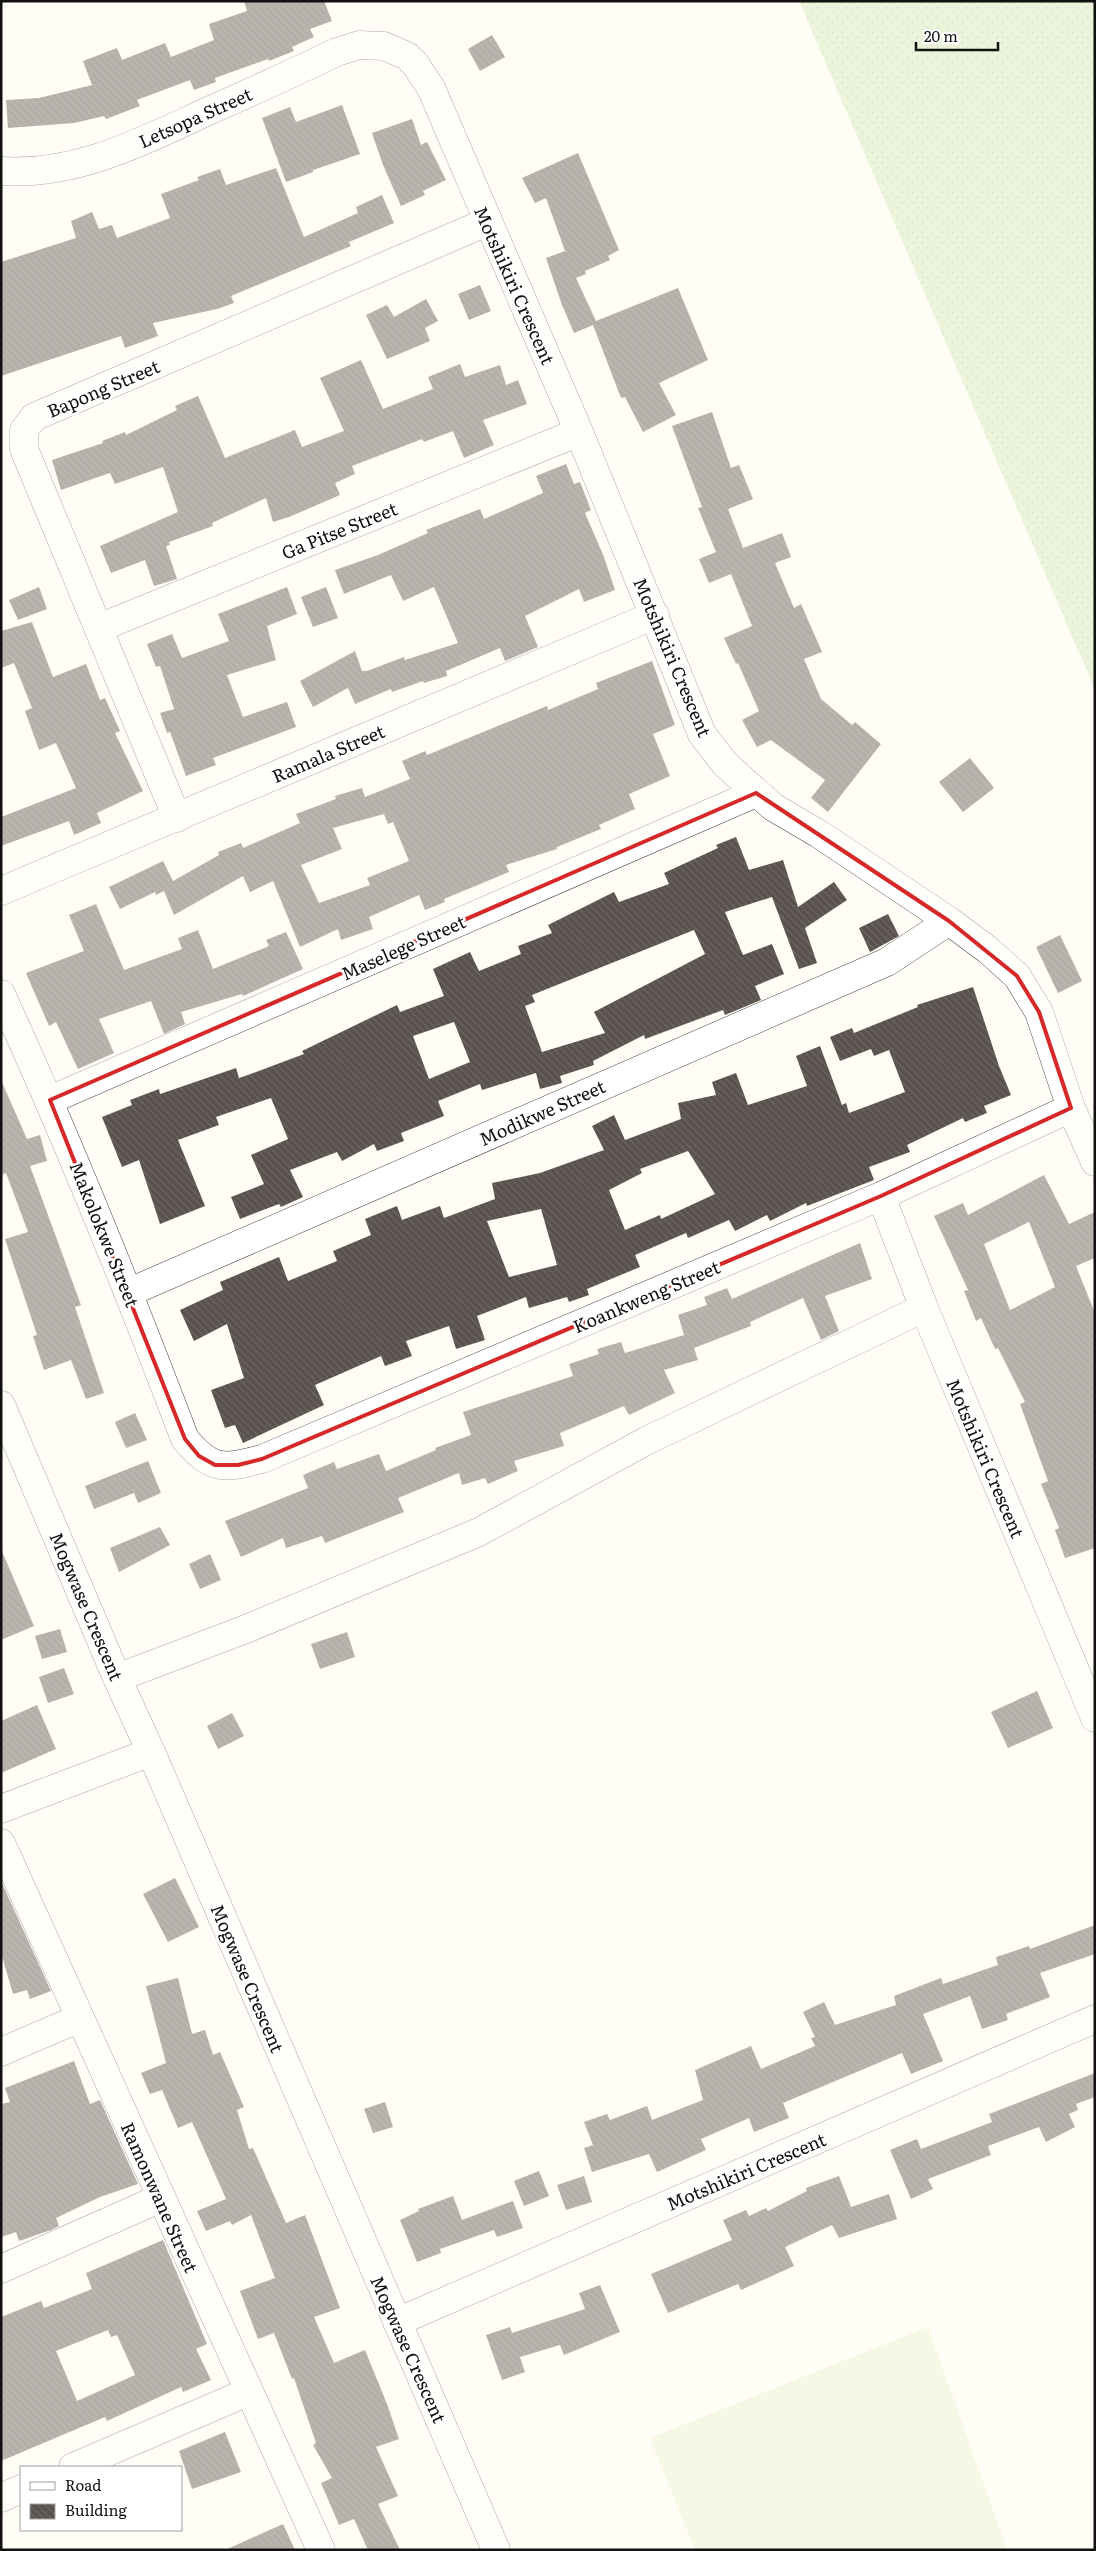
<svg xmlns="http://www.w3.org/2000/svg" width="1096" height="2551" viewBox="0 0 1096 2551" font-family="Literata,serif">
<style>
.grass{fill:url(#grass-dots)}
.pitch{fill:#e6f2cf}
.building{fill:url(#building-back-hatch);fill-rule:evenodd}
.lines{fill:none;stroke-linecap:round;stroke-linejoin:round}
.street-casing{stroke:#444;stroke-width:29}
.street{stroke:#fff;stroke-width:28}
.marked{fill:none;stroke:#d62828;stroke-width:4;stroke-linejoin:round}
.labels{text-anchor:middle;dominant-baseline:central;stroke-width:5;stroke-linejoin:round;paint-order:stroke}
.street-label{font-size:18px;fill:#111;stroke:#fff}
</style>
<defs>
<pattern id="grass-dots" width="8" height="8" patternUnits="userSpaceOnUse" patternTransform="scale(1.25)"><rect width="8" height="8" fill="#d5ebbd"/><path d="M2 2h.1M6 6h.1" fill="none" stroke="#b6c8a1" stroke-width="1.8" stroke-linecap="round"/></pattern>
<pattern id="building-back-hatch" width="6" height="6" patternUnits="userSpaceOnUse" patternTransform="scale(1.25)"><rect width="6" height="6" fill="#5a524d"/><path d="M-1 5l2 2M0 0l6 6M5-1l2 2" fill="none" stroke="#6d6662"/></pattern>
</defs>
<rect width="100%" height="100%" fill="#fffdf5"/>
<path class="grass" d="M799 1H1095V690Z"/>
<path class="pitch" d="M928 2327 1007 2550H695L650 2438Z"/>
<path class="building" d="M244 1H324L332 21 310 29 314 37 292 47 294 51 269 61 268 59 215 78 216 82 194 90 190 80 137 100 140 106 106 119 104 116 74 123 8 128 6 100 39 98 92 85 83 61 117 48 122 60 165 43 171 57 214 40 209 24 247 11Z
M492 35 505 57 480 71 468 49Z
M342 105 360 154 313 170V172L286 182 262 118 290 107 296 122Z
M412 119 421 145 427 142 446 180 423 191 425 195 401 206 383 165 372 133Z
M578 153 619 250 608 256 610 260 585 271 586 274 576 278 596 321 678 288 708 360 659 383 676 415 643 432 625 397 621 398 593 325 574 333 562 305 546 258 565 251 546 198 535 203 522 178Z
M276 168 304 237 358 213 356 207 382 195 394 223 349 242 351 246 231 296 234 303 217 309 153 323 158 336 125 348 121 336 1 376V262L76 238 71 221 92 212 99 229 112 225 117 238 170 218 161 194 199 180 197 177 220 169 226 185Z
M480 285 491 311 469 320 458 294Z
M426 299 438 321 425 328 430 341 387 359 366 315 387 305 394 317Z
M361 360 383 409 433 389 428 377 460 364 465 377 500 365 506 385 518 380 527 404 483 420 494 445 464 458 453 431 424 442 422 439 352 466 355 474 335 483 340 495 289 517 273 522 266 498 212 523 213 526 169 542 170 545 166 546 177 579 154 586 145 560 111 573 100 546 178 512 163 467 115 484 110 473 61 490 52 460 103 443 102 441 125 432 126 435 177 410 175 406 198 396 225 458 295 430 302 447 344 431 320 378Z
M712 412 731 468 739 465 753 499 728 509 743 548 782 533 791 557 775 563 794 608 801 604 822 652 804 659 821 699 852 725 855 722 881 744 828 812 811 798 825 780 771 740 757 747 742 720 759 711 738 663 736 664 724 638 752 626 731 574 709 583 699 559 716 552 698 508 702 507 672 426Z
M566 464 574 484 580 482 591 510 585 513 604 557 615 590 584 602 579 589 525 616 538 647 505 661 500 648 446 671 447 676 424 683 423 681 392 692 391 689 355 704 348 688 313 707 300 681 355 651 362 671H367L404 657 405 660 458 643 434 587 403 601 391 575 344 594 335 570 378 555 428 533 426 530 480 509 484 519 543 493 536 476Z
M39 587 47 609 18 620 9 600Z
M287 587 297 614 267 626 276 660 227 675 243 717 287 702 296 727 213 758 216 765 186 776 170 732 167 733 160 713 174 709 160 666 156 667 147 644 172 634 182 658 229 641 218 614Z
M326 587 338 618 313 627 301 597Z
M32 622 53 677 86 664 100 700 105 698 120 731 115 733 143 791 97 813 101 823 74 835 69 821 1 846V817L76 788 56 743 39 750 25 711 32 708 14 663 1 668V631Z
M652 661 675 725 653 734 670 776 629 794 635 809 599 825 601 829 557 847V849L506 865 509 872 444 899 445 902 425 910 419 895 369 917 373 929 341 940 338 929 300 947 273 881 250 892 243 876 174 915 164 891 156 895 155 892 120 909 109 887 163 861 173 881 219 855 218 852 241 843 243 848 300 823 296 814 336 799 335 796 362 788 365 797 410 779 402 761 425 751 427 755 547 706 548 710 598 689 596 683ZM384 814 388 824 393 822 409 861 367 878 370 885 319 903 301 865 342 849 333 828Z
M970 758 994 788 963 812 939 782Z
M736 837 749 870 783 860 798 907 834 882 847 900 805 928 817 963 799 969 772 897 725 912 743 955 772 944 784 974 755 986 761 1000 725 1015 723 1010 645 1039 644 1035 593 1061 594 1065 560 1076 562 1083 540 1089 536 1073 482 1090 480 1084 438 1101 444 1116 401 1133 404 1141 377 1151 374 1144 342 1161 337 1152 290 1170 303 1197 281 1207 279 1204 240 1219 231 1197 264 1184 251 1155 288 1139 271 1098 216 1117 219 1125 178 1140 205 1206 160 1224 139 1160 122 1167 102 1117 132 1105 130 1100 159 1089 160 1094 236 1068 239 1078 245 1076 304 1054 302 1051 397 1005 400 1012 444 996 433 969 470 952 479 971 521 954 518 946 552 933 548 925 614 892 619 902 669 884 664 873 718 848 716 845ZM694 930 705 954 594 1012 605 1033 542 1052 525 1006 535 1002 532 995ZM454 1022 470 1062 429 1079 413 1036Z
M96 904 124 970 182 949 178 938 198 930 213 969 269 946 266 940 286 932 303 969 243 996 242 994 181 1012 185 1024 164 1034 151 1001 99 1019 114 1053 78 1069 56 1022 49 1026 26 973 84 951 69 915Z
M888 914 899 936 870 952 859 928Z
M1060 935 1082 981 1058 993 1036 947Z
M973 987 999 1066 1011 1095 984 1106 987 1113 965 1122 963 1118 907 1145 910 1152 869 1167 874 1180 807 1206 806 1203 770 1221 767 1215 735 1231 729 1220 688 1238 686 1233 635 1255 640 1267 587 1289 589 1295 569 1302 567 1297 529 1308 526 1297 477 1316 485 1340 456 1349 449 1326 406 1341 412 1356 385 1366 381 1356 315 1385 324 1405 243 1443 235 1425 225 1428 211 1390 244 1378 227 1324 194 1341 180 1310 223 1290 220 1282 279 1257 288 1281 337 1261 333 1251 371 1235 365 1219 397 1206 402 1220 440 1206 444 1218 495 1199 492 1183 540 1173 604 1150 592 1126 614 1115 625 1140 681 1119 678 1103 716 1095 712 1082 736 1073 748 1105 807 1086 796 1056 820 1046 842 1105 846 1103 849 1113 905 1092 889 1050 874 1056 871 1049 840 1061 830 1037 852 1028 854 1033 918 1007 917 1005ZM688 1151 715 1194 661 1219 660 1215 625 1230 609 1190 642 1173 640 1169ZM541 1209 557 1265 509 1277 487 1221Z
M1 1080 27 1139 40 1135 47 1161 30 1166 81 1305 75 1307 104 1393 86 1399 71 1360 44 1370 33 1336 37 1335 5 1239 28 1232 6 1173 1 1175Z
M1044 1175 1069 1224 1095 1212V1258L1076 1266 1095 1313V1548L1065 1558 1055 1530 1059 1528 1041 1484 1048 1481 1020 1404 1025 1402 998 1348 995 1349 981 1318 976 1321 964 1291 968 1290 934 1216 963 1203 968 1215ZM1029 1222 1055 1287 1010 1310 984 1244Z
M860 1243 872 1279 825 1296 839 1331 821 1340 803 1298 750 1322 751 1326 694 1348 698 1360 664 1370 675 1393 629 1415 624 1406 560 1433 564 1446 514 1461 518 1471 488 1484 485 1478 462 1485 459 1473 398 1498 404 1512 325 1543 322 1536 286 1548 283 1538 241 1557 225 1521 308 1488 303 1475 334 1462 337 1469 379 1454 386 1471 436 1450 435 1448 471 1435 463 1412 573 1376 569 1364 599 1354 597 1349 621 1342 625 1353 684 1335 678 1315 707 1305 704 1297 727 1288 732 1299Z
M135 1413 147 1440 126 1448 115 1422Z
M148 1461 161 1493 138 1503 134 1493 94 1509 85 1486Z
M160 1527 170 1545 119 1572 110 1548Z
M1 1549 34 1626 1 1640Z
M210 1554 221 1580 200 1589 189 1564Z
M60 1629 67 1652 42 1659 35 1636Z
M347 1632 355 1657 320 1669 311 1644Z
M64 1668 74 1694 48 1703 39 1677Z
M1037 1691 1053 1728 1008 1748 991 1712Z
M37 1705 56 1749 1 1773V1721Z
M232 1713 244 1736 218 1749 207 1726Z
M175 1878 199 1927 168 1942 143 1894Z
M1 1881 51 1991 30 1999 27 1990 13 1994 1 1953Z
M1095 1925V1954L1040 1973 1050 1997 1006 2014 1008 2020 982 2029 970 1996 923 2014 943 2061 911 2074 902 2053 783 2103 789 2118 754 2132 749 2118 701 2139 706 2150 657 2172 649 2154 592 2172 584 2148 593 2145 584 2122 607 2114 610 2120 647 2106 652 2120 703 2100 695 2070 751 2046 761 2069 815 2046 811 2038 815 2037 803 2012 824 2002 835 2025 896 2005 894 1996 941 1978 943 1984 998 1965 996 1957 1029 1946 1030 1949Z
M178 1978 192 2034 205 2030 213 2055 220 2052 244 2107 237 2110 249 2149 253 2148 286 2223 305 2215 340 2308 314 2317 334 2363 365 2350 387 2404 399 2439 376 2447 398 2496 378 2504 400 2550H368L354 2519 339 2525 321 2483 332 2478 313 2445 316 2443 294 2378 292 2379 274 2333 258 2339 240 2291 275 2278 251 2215 232 2225 230 2221 206 2231 197 2211 226 2199 192 2122 178 2128 162 2090 150 2094 141 2073 166 2063 146 1986Z
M74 2061 90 2104 100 2100 138 2184 100 2197 56 2218 59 2226 51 2230 19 2241 16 2232 1 2237V2104L10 2102 5 2088Z
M1095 2073V2097L1076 2104 1078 2110 1069 2114 1075 2127 1046 2142 1039 2127 988 2146 991 2155 928 2179 933 2189 911 2199 890 2150 917 2139 921 2149 992 2122 989 2114Z
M385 2102 393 2127 373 2133 364 2109Z
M539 2171 549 2196 524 2206 514 2181Z
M584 2176 592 2202 566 2210 557 2185Z
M839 2176 851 2207 889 2194 897 2219 839 2238 832 2225 785 2247 794 2266 741 2290 738 2284 668 2313 651 2274 732 2240 723 2220 746 2210 749 2216 766 2208 768 2211 807 2191 806 2188Z
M453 2196 462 2220 513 2201 523 2228 497 2237 494 2230 440 2249 441 2253 417 2262 400 2220 419 2211 418 2209Z
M163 2240 207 2344 196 2349 211 2380 183 2392 181 2387 107 2421 105 2417 1 2461V2317L41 2301 44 2308 92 2289 86 2273ZM108 2330 111 2337 117 2335 135 2375 77 2401 56 2351Z
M600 2285 620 2332 564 2355 560 2345 520 2357 525 2372 502 2380 486 2335 510 2327 512 2333 585 2309 579 2293Z
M225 2432 241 2472 192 2489 179 2451Z
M283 2524 295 2550H225Z"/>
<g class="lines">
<g class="street-casing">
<path id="street" d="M1 171C75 176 139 143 204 113 249 93 293 73 337 52L359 45 384 46 407 56 415 64 431 88 579 432 702 734 725 764 773 807 819 834 949 921 988 950 1017 976 1039 1012 1071 1108 1095 1162
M99 628 579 432
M177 818 24 449V430L34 417 487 222
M1 891 655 615
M1 994C68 1140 128 1289 185 1439 212 1471 223 1469 262 1459L881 1196 1071 1108
M50 1100 756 793
M881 1196 924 1308 1095 1718
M130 1292 887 962 949 921
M1 1405 117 1678 151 1752 496 2550
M117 1678 246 1629 479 1532 646 1441 924 1308
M1 1809 151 1752
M1 1843 321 2550
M1 2052 80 2018
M1 2269 161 2198
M397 2322 1095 2019
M73 2467 248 2392
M1 2498 21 2489"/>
</g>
<use href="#street" class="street"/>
</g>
<path d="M0 0H1096V2551H0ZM756 793 949 921 1017 976 1039 1012 1071 1108 881 1196 262 1459 238 1465H215L199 1456 185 1439 50 1100Z" fill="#fffdf5" fill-opacity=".55" fill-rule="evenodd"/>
<path class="marked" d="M756 793 949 921 1017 976 1039 1012 1071 1108 881 1196 262 1459 238 1465H215L199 1456 185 1439 50 1100Z"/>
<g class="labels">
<g class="street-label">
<text transform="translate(195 117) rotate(-24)">Letsopa Street</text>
<text transform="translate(515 285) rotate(66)">Motshikiri Crescent</text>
<text transform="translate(103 388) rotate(-23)">Bapong Street</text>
<text transform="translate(339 530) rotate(-22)">Ga Pitse Street</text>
<text transform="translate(673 657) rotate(67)">Motshikiri Crescent</text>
<text transform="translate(328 753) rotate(-23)">Ramala Street</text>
<text transform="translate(403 947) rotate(-24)">Maselege Street</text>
<text transform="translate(542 1112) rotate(-24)">Modikwe Street</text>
<text transform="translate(105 1234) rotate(68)">Makolokwe Street</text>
<text transform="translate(646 1296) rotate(-23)">Koankweng Street</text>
<text transform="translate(986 1458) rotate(67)">Motshikiri Crescent</text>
<text transform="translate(87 1606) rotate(67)">Mogwase Crescent</text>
<text transform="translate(248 1978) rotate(67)">Mogwase Crescent</text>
<text transform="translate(746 2171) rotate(-23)">Motshikiri Crescent</text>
<text transform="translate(160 2197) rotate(66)">Ramonwane Street</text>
<text transform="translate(409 2349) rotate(66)">Mogwase Crescent</text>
</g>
</g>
<rect width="1096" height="2551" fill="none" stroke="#111111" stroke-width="5"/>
<rect x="20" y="2466" width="162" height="65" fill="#ffffff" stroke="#a0a0a0"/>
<rect x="30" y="2482" width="25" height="8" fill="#ffffff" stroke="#a0a0a0"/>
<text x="65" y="2491" font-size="15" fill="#111111">Road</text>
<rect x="30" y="2504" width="25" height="15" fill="url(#building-back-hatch)" stroke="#a0a0a0"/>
<text x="65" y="2516" font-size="15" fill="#111111">Building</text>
<path d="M916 42v8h82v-8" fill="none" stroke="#111111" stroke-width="2.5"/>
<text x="924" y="42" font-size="15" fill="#111111" stroke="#ffffff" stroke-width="4" paint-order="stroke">20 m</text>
</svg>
